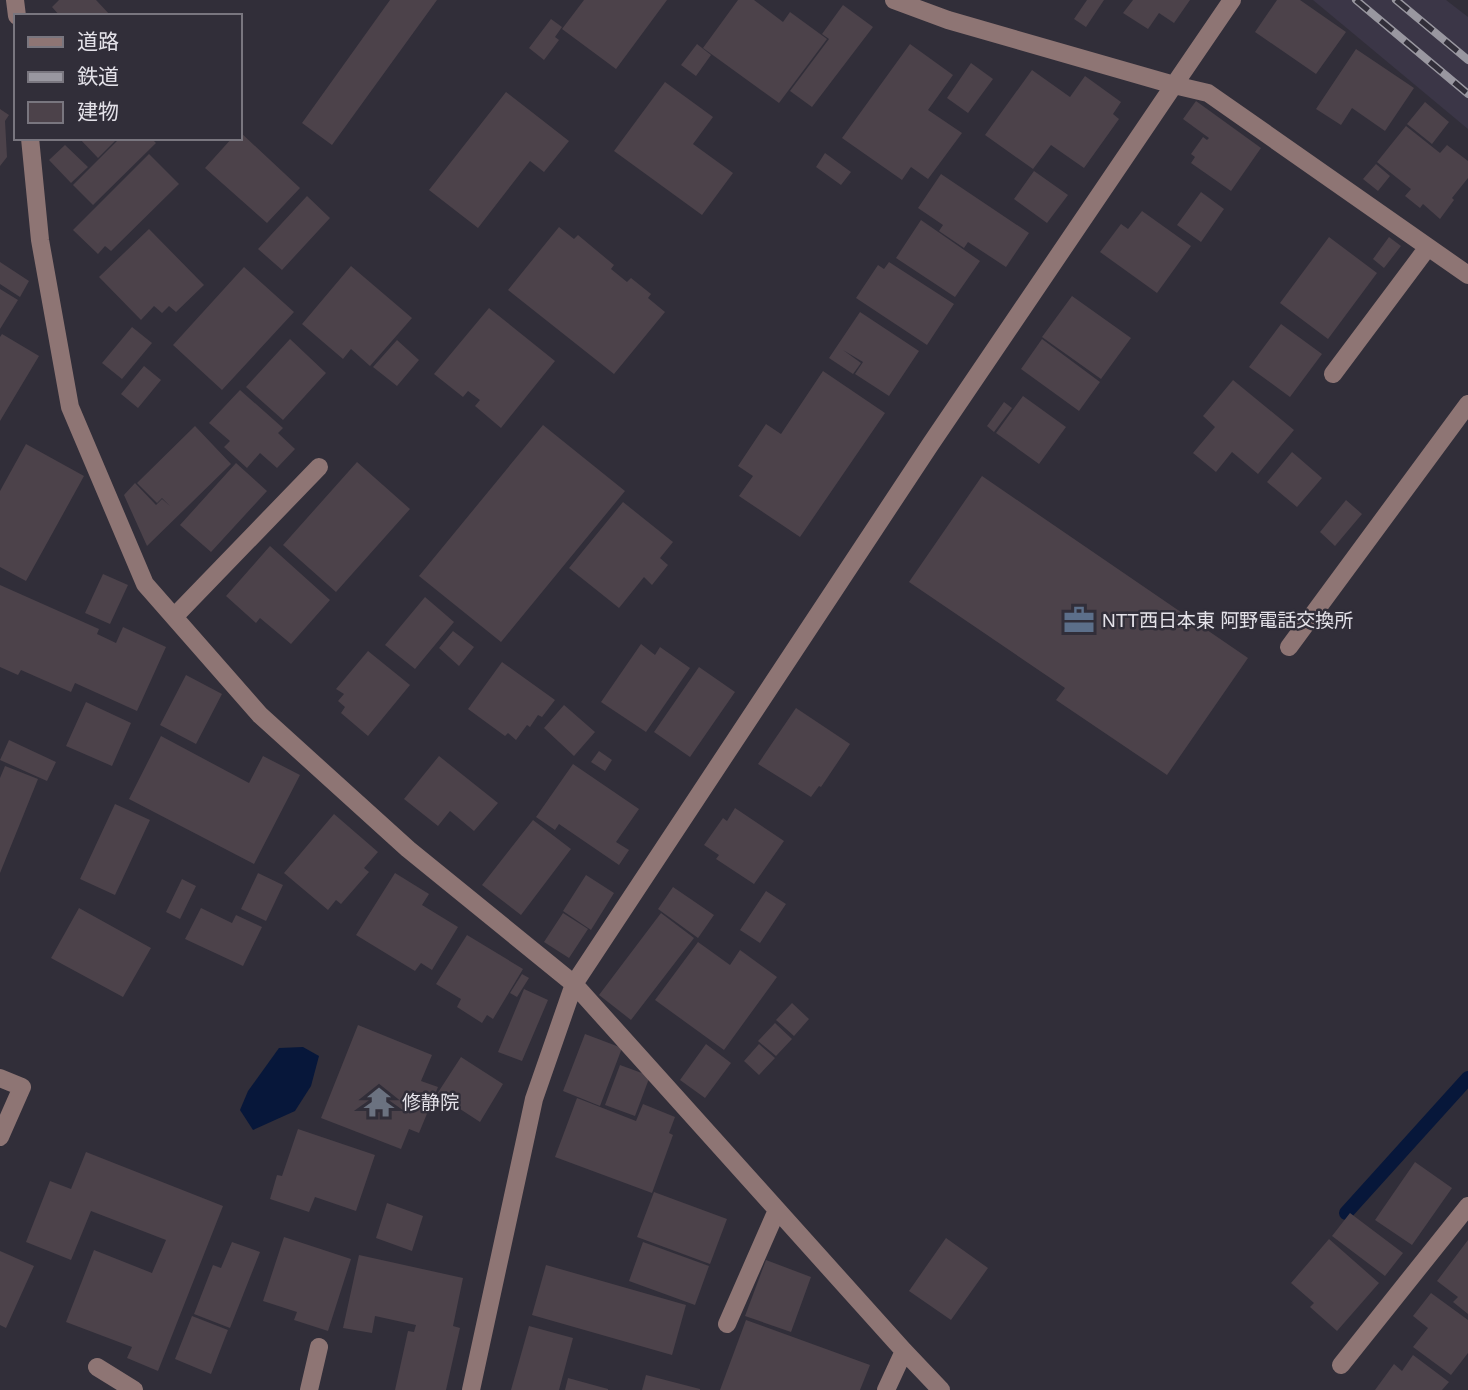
<svg xmlns="http://www.w3.org/2000/svg" width="1468" height="1390" viewBox="0 0 1468 1390" font-family="Helvetica,'Noto Sans JP',sans-serif">
<style>
.built{fill:#3b3647}
.water{fill:#07173a}
.lines{fill:none;stroke-linecap:round;stroke-linejoin:round}
.stream{stroke:#07173a;stroke-width:14}
.building{fill:#4c424a}
.minor{stroke:#8e7574;stroke-width:18}
.rail-casing{stroke:#9997a0;stroke-width:8}
.rail{stroke:#312e39;stroke-width:5;stroke-dasharray:16;stroke-linecap:butt}
.labels{text-anchor:middle;dominant-baseline:central;stroke-width:5;stroke-linejoin:round;paint-order:stroke}
.poi-label{font-size:19px;fill:#e4e2e9;stroke:#312e39;text-anchor:start}
</style>
<rect width="100%" height="100%" fill="#312e39"/>
<path class="built" d="M1313 0H1446L1468 17V129Z"/>
<path class="water" d="M303 1047 319 1056 311 1086 295 1111 253 1130 240 1110 248 1091 279 1048Z"/>
<g class="lines">
<path class="stream" d="M1346 1213 1468 1078"/>
</g>
<path class="building" d="M59 0H96L111 16H60L52 7Z
M390 0H437L332 145 302 123Z
M584 0H667L616 69 562 29Z
M738 0H754L783 22 790 12 827 39 779 103 703 48Z
M1087 0H1104L1086 27 1074 19Z
M1133 0H1190L1174 23 1159 13 1148 29 1123 13Z
M1277 0H1300L1346 32 1316 74 1255 32Z
M843 5 873 27 812 107 790 91 829 39 822 34Z
M551 19 562 27 555 37 559 40 544 60 529 48Z
M697 44 711 55 696 76 681 65Z
M910 44 953 75 928 110 962 133 928 179 911 167 902 180 842 138Z
M1356 49 1414 88 1385 131 1352 108 1341 125 1316 109Z
M971 63 993 79 968 113 947 98Z
M1032 70 1070 97 1085 76 1121 102 1113 114 1119 119 1084 168 1051 145 1033 169 985 135Z
M665 82 713 117 693 144 733 173 702 215 614 151Z
M506 92 569 141 544 172 530 161 478 228 429 190Z
M1196 101 1261 148 1231 191 1191 163 1195 157 1191 154 1203 137 1207 140 1209 138 1183 119Z
M1425 102 1449 122 1432 144 1407 124Z
M0 109 9 115 5 121 7 157 0 166Z
M1406 126 1440 153 1447 145 1468 161V178L1452 198 1454 200 1440 219 1423 204 1420 208 1405 196 1411 189 1377 162Z
M240 132 300 188 267 223 205 168 232 138H240Z
M79 138H118L98 158Z
M120 138H151L156 143 93 205 73 185Z
M65 145 88 167 71 183 49 160Z
M825 153 851 172 841 185 816 167Z
M149 154 179 184 111 251 105 246 98 254 73 230Z
M1376 164 1390 176 1378 191 1363 179Z
M1034 171 1068 195 1047 223 1014 199Z
M941 174 1029 233 1006 267 968 242 964 248 939 231 943 225 918 208Z
M1201 192 1224 209 1201 242 1177 225Z
M307 196 330 218 282 270 258 249Z
M1142 211 1191 246 1157 293 1100 252 1121 224 1128 229Z
M921 220 980 261 955 297 896 258Z
M559 227 574 239 578 235 614 265 611 269 627 282 631 278 651 294 648 298 665 312 614 374 508 290Z
M149 229 204 285 176 312 169 306 162 313 154 306 141 320 99 277Z
M1329 237 1377 273 1328 339 1280 303Z
M1389 237 1401 246 1384 268 1373 259Z
M0 262 29 281 20 297 0 284Z
M889 262 954 304 927 345 856 298 878 265 884 269Z
M351 266 412 318 370 366 351 349 343 359 302 324Z
M244 267 294 312 222 390 173 345Z
M0 289 18 300 0 329Z
M1072 296 1131 338 1101 379 1042 337Z
M489 308 555 361 501 428 475 406 480 400 468 391 463 397 434 374Z
M860 312 919 351 889 396 855 374 863 362 843 350 861 363 853 374 829 358Z
M1281 324 1322 354 1290 397 1249 367Z
M132 327 152 343 122 379 102 363Z
M2 334 39 356 0 421V337Z
M290 339 326 373 283 420 246 387Z
M1042 339 1100 382 1079 411 1021 369Z
M397 340 419 360 397 386 373 367Z
M144 366 161 380 138 408 121 394Z
M823 371 885 413 800 537 739 496 753 476 738 466 766 424 781 434Z
M1233 380 1294 430 1258 474 1232 452 1216 472 1193 453 1215 427 1203 416Z
M240 390 283 428 278 433 295 449 277 468 260 453 247 468 224 447 230 441 209 423Z
M1023 396 1066 427 1039 464 996 433Z
M1004 402 1012 408 994 432 987 426Z
M543 425 625 491 501 642 419 576Z
M195 426 231 464 147 546 124 495 135 483 156 505 162 499 170 506 162 498 157 503 137 483Z
M26 444 84 476 26 581 0 567V491Z
M1292 452 1322 478 1297 507 1267 482Z
M357 462 410 509 336 592 283 545Z
M236 463 267 491 211 552 180 525Z
M982 476 1248 658 1167 775 1056 700 1065 688 909 582Z
M1346 500 1362 514 1335 546 1320 532Z
M623 502 673 542 660 558 668 565 652 585 644 577 619 608 569 568Z
M270 546 330 600 291 644 260 618 256 623 226 596Z
M103 574 128 585 110 624 85 613Z
M0 585 99 629 97 634 116 643 123 627 166 647 137 711 75 683 71 692 21 670 18 675 0 667Z
M425 597 454 622 415 669 385 645Z
M453 631 474 647 459 666 439 648Z
M641 644 655 655 660 647 690 668 646 732 601 702Z
M368 651 410 685 368 736 341 713 345 707 338 701 344 694 336 689Z
M502 662 555 700 542 717 538 715 530 727 527 725 516 740 508 733 505 736 468 709Z
M699 667 735 692 690 757 654 732Z
M186 675 222 694 196 744 160 725Z
M86 702 131 723 112 766 66 746Z
M564 705 595 732 574 756 544 728Z
M796 708 850 744 821 787 819 786 811 797 758 764Z
M161 736 249 783 263 756 300 775 254 864 129 799Z
M9 740 56 762 47 781 0 760Z
M599 751 612 760 605 771 591 762Z
M439 756 498 803 474 831 450 811 438 826 404 799Z
M573 764 639 809 616 842 629 850 619 865 559 824 555 830 536 817Z
M5 766 38 779 0 873V778Z
M115 804 150 820 115 895 80 879Z
M735 808 784 841 754 884 716 859 719 855 704 845 723 818 727 821Z
M334 814 378 852 364 868 369 872 341 904 336 900 328 910 284 873Z
M533 820 571 849 521 915 482 885Z
M258 873 283 885 266 921 241 909Z
M395 873 429 894 422 905 458 927 432 970 421 963 415 971 356 935Z
M586 875 614 893 591 930 563 911Z
M182 879 196 886 180 919 166 912Z
M673 887 714 915 698 938 658 909Z
M766 891 786 904 760 943 740 930Z
M79 908 151 948 123 997 51 958Z
M201 908 232 923 236 915 262 927 243 966 185 939Z
M563 913 588 929 569 958 544 942Z
M661 913 694 938 631 1020 599 995Z
M467 935 523 969 493 1019 487 1015 482 1023 457 1007 461 999 436 984Z
M698 942 730 965 740 950 777 977 724 1050 655 1000Z
M522 974 529 978 517 997 510 993Z
M524 989 548 1000 522 1061 498 1052Z
M792 1003 809 1019 794 1036 776 1020Z
M775 1023 792 1039 776 1056 758 1041Z
M358 1025 432 1055 421 1081 438 1087 419 1133 409 1129 401 1149 321 1118Z
M585 1034 622 1048 600 1106 563 1091Z
M706 1044 731 1063 705 1098 680 1080Z
M759 1044 775 1058 759 1075 744 1061Z
M461 1057 503 1084 480 1122 437 1094Z
M620 1065 650 1076 635 1116 605 1105Z
M577 1098 636 1121 643 1104 675 1117 669 1133 673 1135 652 1193 555 1157Z
M298 1129 375 1155 356 1211 315 1197 309 1212 270 1199 277 1175 282 1176Z
M86 1152 223 1206 158 1371 127 1358 132 1347 66 1322 94 1250 152 1273 166 1240 91 1211 71 1260 26 1242 50 1181 71 1189Z
M1415 1162 1452 1188 1412 1245 1375 1220Z
M654 1192 727 1219 710 1264 637 1237Z
M387 1203 423 1216 412 1251 376 1238Z
M1350 1213 1403 1253 1385 1276 1332 1236Z
M284 1237 351 1259 328 1331 294 1320 297 1312 263 1301Z
M946 1238 988 1268 951 1320 909 1291Z
M1329 1239 1379 1283 1337 1331 1310 1307 1314 1303 1291 1283Z
M1468 1240V1314L1453 1302 1458 1297 1437 1281Z
M232 1242 260 1252 230 1328 194 1314 213 1265 221 1268Z
M643 1242 709 1266 695 1305 629 1281Z
M0 1251 34 1266 6 1328 0 1325Z
M359 1255 463 1278 453 1326 460 1328 446 1390H395L408 1331 414 1332 416 1325 375 1316 372 1333 343 1328Z
M766 1260 811 1277 791 1332 745 1316Z
M546 1265 686 1305 672 1355 532 1315Z
M1431 1293 1468 1320V1353L1451 1375 1413 1347 1428 1328 1413 1316Z
M192 1316 228 1330 211 1374 175 1359Z
M746 1320 870 1365 860 1390H720Z
M529 1326 573 1338 559 1390H511Z
M1413 1355 1449 1382 1442 1390H1375L1394 1364 1402 1371Z
M646 1375 700 1389V1390H642Z
M568 1378 608 1389V1390H565Z"/>
<g class="lines">
<path class="minor" d="M15 0 17 16
M1232 0 1174 85 1208 93 1468 275
M30 138 40 240 70 407 145 584 260 715 408 849 574 984 904 1351 941 1390
M1333 374 1428 247
M174 617 319 467
M1289 647 1468 404
M0 1078 22 1087 0 1137
M727 1324 777 1210
M1341 1365 1468 1206
M97 1367 134 1390
M309 1390 319 1347
M471 1390 534 1099 574 984 930 445 1174 85 948 20 894 0
M886 1390 904 1351"/>
<g class="rail-casing">
<path id="rail" d="M1356 0 1468 94
M1396 0 1468 60"/>
</g>
<use href="#rail" class="rail"/>
</g>
<defs>
<g id="office-bare" transform="scale(2.415)"><path d="M-6-3h4V-5.5h4V-3h4V5H-6ZM-1-4.5V-3h2v-1.5ZM-6 0V1H6V0Z" fill="#5c6f8a" stroke="#312e39" stroke-width="2.5" paint-order="stroke"/></g>
<g id="temple-bare" transform="scale(2.415)"><path d="M0-6L5-2H3V0L6.5 2.5H4V6H1.5V3h-3V6H-4V2.5H-6.5L-3 0V-2H-5Z" fill="#6b7280" stroke="#312e39" stroke-width="2.5" paint-order="stroke"/></g>
</defs>
<g fill-rule="evenodd">
<use href="#office-bare" x="1079" y="620"/>
<use href="#temple-bare" x="379" y="1102"/>
</g>
<g class="labels">
<g class="poi-label">
<text x="1102" y="620">NTT西日本東 阿野電話交換所</text>
<text x="402" y="1102">修静院</text>
</g>
</g>
<rect x="14" y="14" width="228" height="126" fill="#312e39" stroke="#79767f" stroke-width="2"/>
<rect x="28" y="37" width="35" height="10" fill="#8e7574" stroke="#79767f" stroke-width="2"/>
<text x="77" y="49" font-size="21" fill="#e4e2e9">道路</text>
<rect x="28" y="72" width="35" height="10" fill="#9997a0" stroke="#79767f" stroke-width="2"/>
<text x="77" y="84" font-size="21" fill="#e4e2e9">鉄道</text>
<rect x="28" y="102" width="35" height="21" fill="#4c424a" stroke="#79767f" stroke-width="2"/>
<text x="77" y="119" font-size="21" fill="#e4e2e9">建物</text>
</svg>
